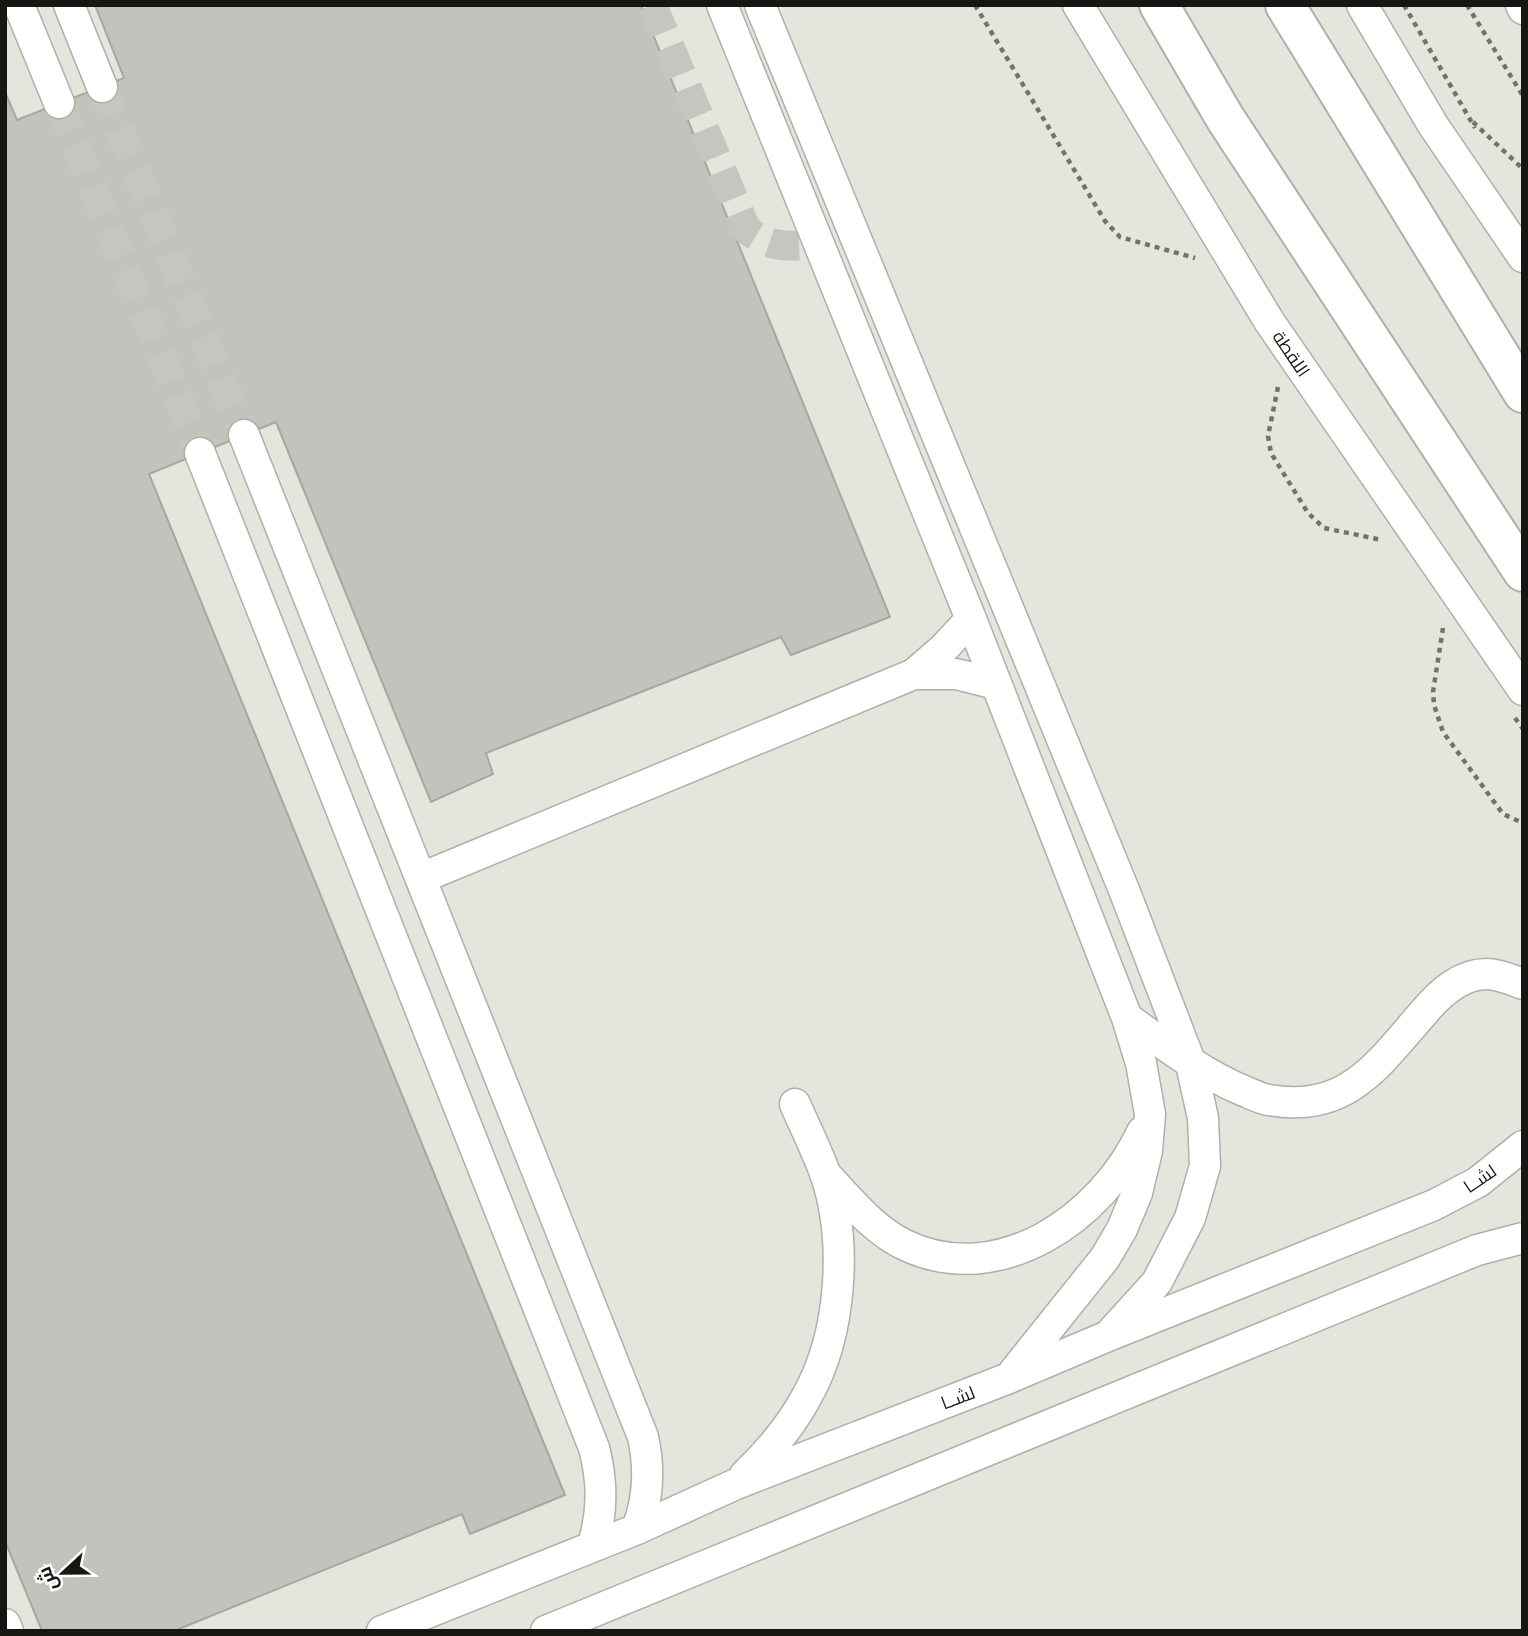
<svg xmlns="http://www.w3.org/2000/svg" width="1528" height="1636" viewBox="0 0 1528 1636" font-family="Figtree,Cairo,sans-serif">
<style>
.building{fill:#c4c2bc;stroke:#a7a6a0;stroke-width:2}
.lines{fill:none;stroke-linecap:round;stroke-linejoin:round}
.minor-tunnel{stroke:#c6c5bf;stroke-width:30;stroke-dasharray:30 15;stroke-linecap:butt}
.minor-casing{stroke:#b0afa8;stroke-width:33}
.major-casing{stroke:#b0afa8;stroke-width:42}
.path{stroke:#73736e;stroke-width:4.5;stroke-dasharray:5 5;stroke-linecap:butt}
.minor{stroke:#fff;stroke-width:30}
.major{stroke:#fff;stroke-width:38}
.labels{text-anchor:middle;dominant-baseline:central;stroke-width:7;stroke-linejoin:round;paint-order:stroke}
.street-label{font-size:18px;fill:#161613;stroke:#fff}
</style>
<rect width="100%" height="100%" fill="#e5e4dd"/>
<path class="building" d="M95 5H641L890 617 791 655 781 637 486 753 493 774 431 802 276 422 149 474 565 1495 470 1534 462 1514 174 1631H42L5 1541V92L17 120 124 78Z"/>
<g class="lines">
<path class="minor-tunnel" d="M652 5 746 229C773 250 788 246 820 244
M102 87 244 435
M59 103 200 453"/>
<g class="minor-casing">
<path id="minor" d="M19 5 59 103
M69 5 102 87
M722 5 971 619 1127 1018 1141 1063 1150 1114 1147 1151 1137 1193 1122 1229 1105 1258 1009 1378
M760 5 1124 890 1191 1064 1203 1118 1205 1166 1190 1218 1157 1282 1108 1336
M1078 5 1269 321 1523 690
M1362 5 1433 125 1523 257
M1521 5 1523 9
M244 435 643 1437C650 1469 649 1498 637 1529
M200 453 594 1448C603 1482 603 1512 593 1545
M914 674H956L996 684
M421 878 914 674 944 648 971 619
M1127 1018C1165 1045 1201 1073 1244 1091 1252 1094 1261 1099 1269 1100 1348 1114 1379 1063 1425 1011 1441 992 1461 974 1487 974 1499 974 1512 980 1523 984
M825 1174C849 1199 873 1230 905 1245 999 1290 1102 1218 1142 1132
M745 1475C769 1452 791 1426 807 1396 842 1334 848 1240 825 1173 816 1149 805 1127 795 1104
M5 1624 8 1631
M382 1631 637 1529 736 1484 1009 1378 1108 1336 1434 1205 1478 1182 1523 1146
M546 1631 1477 1250 1523 1238"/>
</g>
<g class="major-casing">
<path id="major" d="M1159 5 1225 118 1523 572
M1285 5 1523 393"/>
</g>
<path class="path" d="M975 5 1105 221 1120 237 1195 258
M1404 5 1475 128
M1467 5 1523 96
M1473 122 1523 169
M1278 387 1268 436 1271 453 1308 513 1324 528 1382 540
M1443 628 1433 692 1434 705 1443 732 1503 814 1523 823
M1515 718 1523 729"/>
<use href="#minor" class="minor"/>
<use href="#major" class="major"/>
</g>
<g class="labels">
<g class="street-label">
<text transform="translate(1291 354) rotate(56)">اللقطة</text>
<text transform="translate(1480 1179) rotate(-34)">لشــا</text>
<text transform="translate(958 1398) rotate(-21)">لشــا</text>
</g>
</g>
<rect width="1528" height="1636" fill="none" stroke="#161613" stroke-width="14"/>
<g transform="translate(63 1573) rotate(248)" stroke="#ffffff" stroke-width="5" paint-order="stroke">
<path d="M0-5L12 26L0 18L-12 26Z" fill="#161613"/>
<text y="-10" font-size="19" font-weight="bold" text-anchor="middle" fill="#161613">ش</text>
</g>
</svg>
